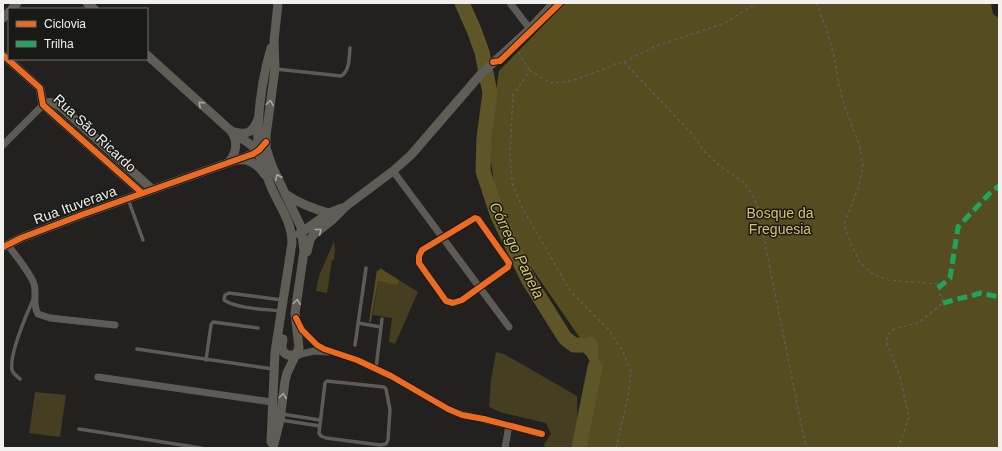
<svg xmlns="http://www.w3.org/2000/svg" width="1002" height="451" viewBox="0 0 1002 451" font-family="Helvetica,sans-serif">
<style>
.green{fill:#453e21}
.forest{fill:#554c20}
.water{fill:#5f5627}
.lines{fill:none;stroke-linecap:round;stroke-linejoin:round}
.river{stroke:#5f5627;stroke-width:15}
.path{stroke:#5e5d5a;stroke-width:1.5;stroke-dasharray:3 3;stroke-linecap:butt}
.lane{stroke:#5d5b55;stroke-width:3.5}
.street{stroke:#5d5b55;stroke-width:7}
.secondary{stroke:#5f5d56;stroke-width:9}
.quiet{stroke:#20a55d;stroke-width:5;stroke-dasharray:10 5;stroke-linecap:butt}
.cycleway-casing{stroke:#191915;stroke-width:8}
.cycleway{stroke:#ed6a23;stroke-width:6}
.oneway{stroke:#a8a6a2}
.labels{text-anchor:middle;dominant-baseline:central;stroke-width:3;stroke-linejoin:round;paint-order:stroke}
.street-label{font-size:14px;fill:#f1f0ee;stroke:#191915}
.park-label{font-size:14px;fill:#d3c374;stroke:#191915}
.water-label{font-size:15px;font-style:italic;fill:#d5c576;stroke:#191915}
</style>
<rect width="100%" height="100%" fill="#22211f"/>
<path class="green" d="M334 241 335 252 334 260H332L327 293 316 291 319 276Z
M399 280 418 292 395 344 389 342 392 318 373 315 378 281 398 284Z
M496 352 504 354 577 396 578 448H545L544 444 551 434 546 423 500 412 489 407 491 379Z
M35 392 66 395 60 437 29 433Z"/>
<path class="forest" d="M565 3H991L993 14 999 18V448H581L598 381V345L589 336 582 341 522 254 497 201 488 143 499 71Z
M380 268 399 280 398 285 378 281 371 322H369L377 270 379 271Z"/>
<path class="water" d="M589 336C595 337 597 339 598 345V381L592 385C592 375 593 361 584 353 576 346 570 349 565 338 577 344 578 344 589 336Z"/>
<g class="lines">
<path class="river" d="M462 3 474 30 482 52 490 93 484 138 483 171 497 214 528 279 565 338 574 345H582
M579 448 595 367"/>
<path class="path" d="M816 3 826 27 836 64 838 82 844 104 860 147 863 166 859 186 844 224 848 237 860 263 873 274 888 280 937 284 943 303 918 323 894 329 887 335V344L900 377 909 418 898 448
M518 52 530 71
M624 62 691 133 705 152 719 165 745 183 757 204 806 448
M616 448 628 396 631 371 623 352 609 330 571 292 523 209 512 183 510 153 513 95 530 71 551 83 571 81 607 68 615 64 624 62 656 46 725 23 757 3"/>
<path class="lane" d="M276 69 341 76C350 71 349 57 350 48
M128 199 143 240
M281 311C264 309 238 309 224 300L225 295 229 293 282 300
M358 323 381 327
M355 345 366 268
M137 349 273 369
M206 360 211 325 213 322 258 328
M376 368 382 319
M20 379C17 376 13 374 12 370 9 355 26 315 33 300
M327 381 384 387 386 389 390 410 388 440 386 444 380 445 326 438 321 436 319 433 325 383Z
M282 414 320 420
M281 420 320 426
M79 429 201 448"/>
<path class="street" d="M510 3 530 29
M3 145 43 105
M393 171 509 327
M475 218 478 219 509 263 508 267 462 300 453 303 446 301 419 263V256L422 250Z
M8 245C15 255 30 272 34 284 37 294 32 304 38 314L50 318 115 325
M297 321 306 335 317 345 324 349 357 360 391 376 454 412 542 434
M297 355 314 351 328 352
M98 377 272 402
M505 448 509 425"/>
<path class="secondary" d="M87 3 94 9
M12 9 17 3
M3 18 9 12
M3 55 40 88 43 105 142 193
M147 55 230 130 261 152
M43 105C50 100 55 103 62 108L152 189
M235 132C247 136 254 131 258 119
M238 160C250 158 259 166 265 175
M229 162C237 152 238 141 231 131
M287 195C300 204 314 209 329 213
M299 234 329 213 342 208
M3 247 21 238 84 214 253 154 262 147
M307 252 310 240 313 235 331 221 345 207 393 171 411 155 481 74 530 29 554 3
M283 339C282 346 280 352 288 355H297
M271 442 275 352 292 243C292 222 280 207 272 189 267 177 260 160 258 148 257 142 258 136 258 130 259 102 263 75 271 48
M273 448 280 420 285 381 287 373 299 348 295 313 304 251 301 227 272 166 266 148V136L275 69 274 41 278 3"/>
<path class="quiet" d="M938 288 950 278 958 227 990 193 999 186
M943 303 981 293 999 297"/>
<g class="cycleway-casing">
<path id="cycleway" d="M3 55 40 88 43 105 142 193
M493 62 500 61 560 3
M475 218 478 219 509 263 508 267 462 300 453 303 446 301 419 263V256L422 250Z
M3 247 21 238 84 214 253 154 259 150 266 142
M296 318 302 330 317 345 324 349 357 360 391 376 448 409 462 415 484 419 542 434"/>
</g>
<use href="#cycleway" class="cycleway"/>
</g>
<defs><path id="oneway-chevron" d="M-2-3.5L2.5 0L-2 3.5" fill="none" stroke-width="1.6" stroke-linecap="round" stroke-linejoin="round"/></defs>
<g class="oneway">
<use href="#oneway-chevron" transform="translate(270 103) rotate(-82)"/>
<use href="#oneway-chevron" transform="translate(201 104) rotate(-138)"/>
<use href="#oneway-chevron" transform="translate(278 177) rotate(-116)"/>
<use href="#oneway-chevron" transform="translate(319 231) rotate(-39)"/>
<use href="#oneway-chevron" transform="translate(297 302) rotate(-83)"/>
<use href="#oneway-chevron" transform="translate(283 396) rotate(-82)"/>
</g>
<g class="labels">
<g class="street-label">
<text transform="translate(95 133) rotate(43)">Rua São Ricardo</text>
<text transform="translate(75 205) rotate(-20)">Rua Ituverava</text>
</g>
<g class="park-label">
<text x="780" y="213">Bosque da<tspan x="780" dy="16">Freguesia</tspan></text>
</g>
<g class="water-label">
<text transform="translate(517 250) rotate(64)">Córrego Panela</text>
</g>
</g>
<rect width="1002" height="451" fill="none" stroke="#f1f0ee" stroke-width="8"/>
<rect x="8" y="8" width="140" height="52" fill="#191915" stroke="#6f6f6c"/>
<rect x="16" y="21" width="20" height="6" fill="#ed6a23" stroke="#6f6f6c"/>
<text x="44" y="28" font-size="12" fill="#f1f0ee">Ciclovia</text>
<rect x="16" y="41" width="20" height="6" fill="#20a55d" stroke="#6f6f6c"/>
<text x="44" y="48" font-size="12" fill="#f1f0ee">Trilha</text>
</svg>
